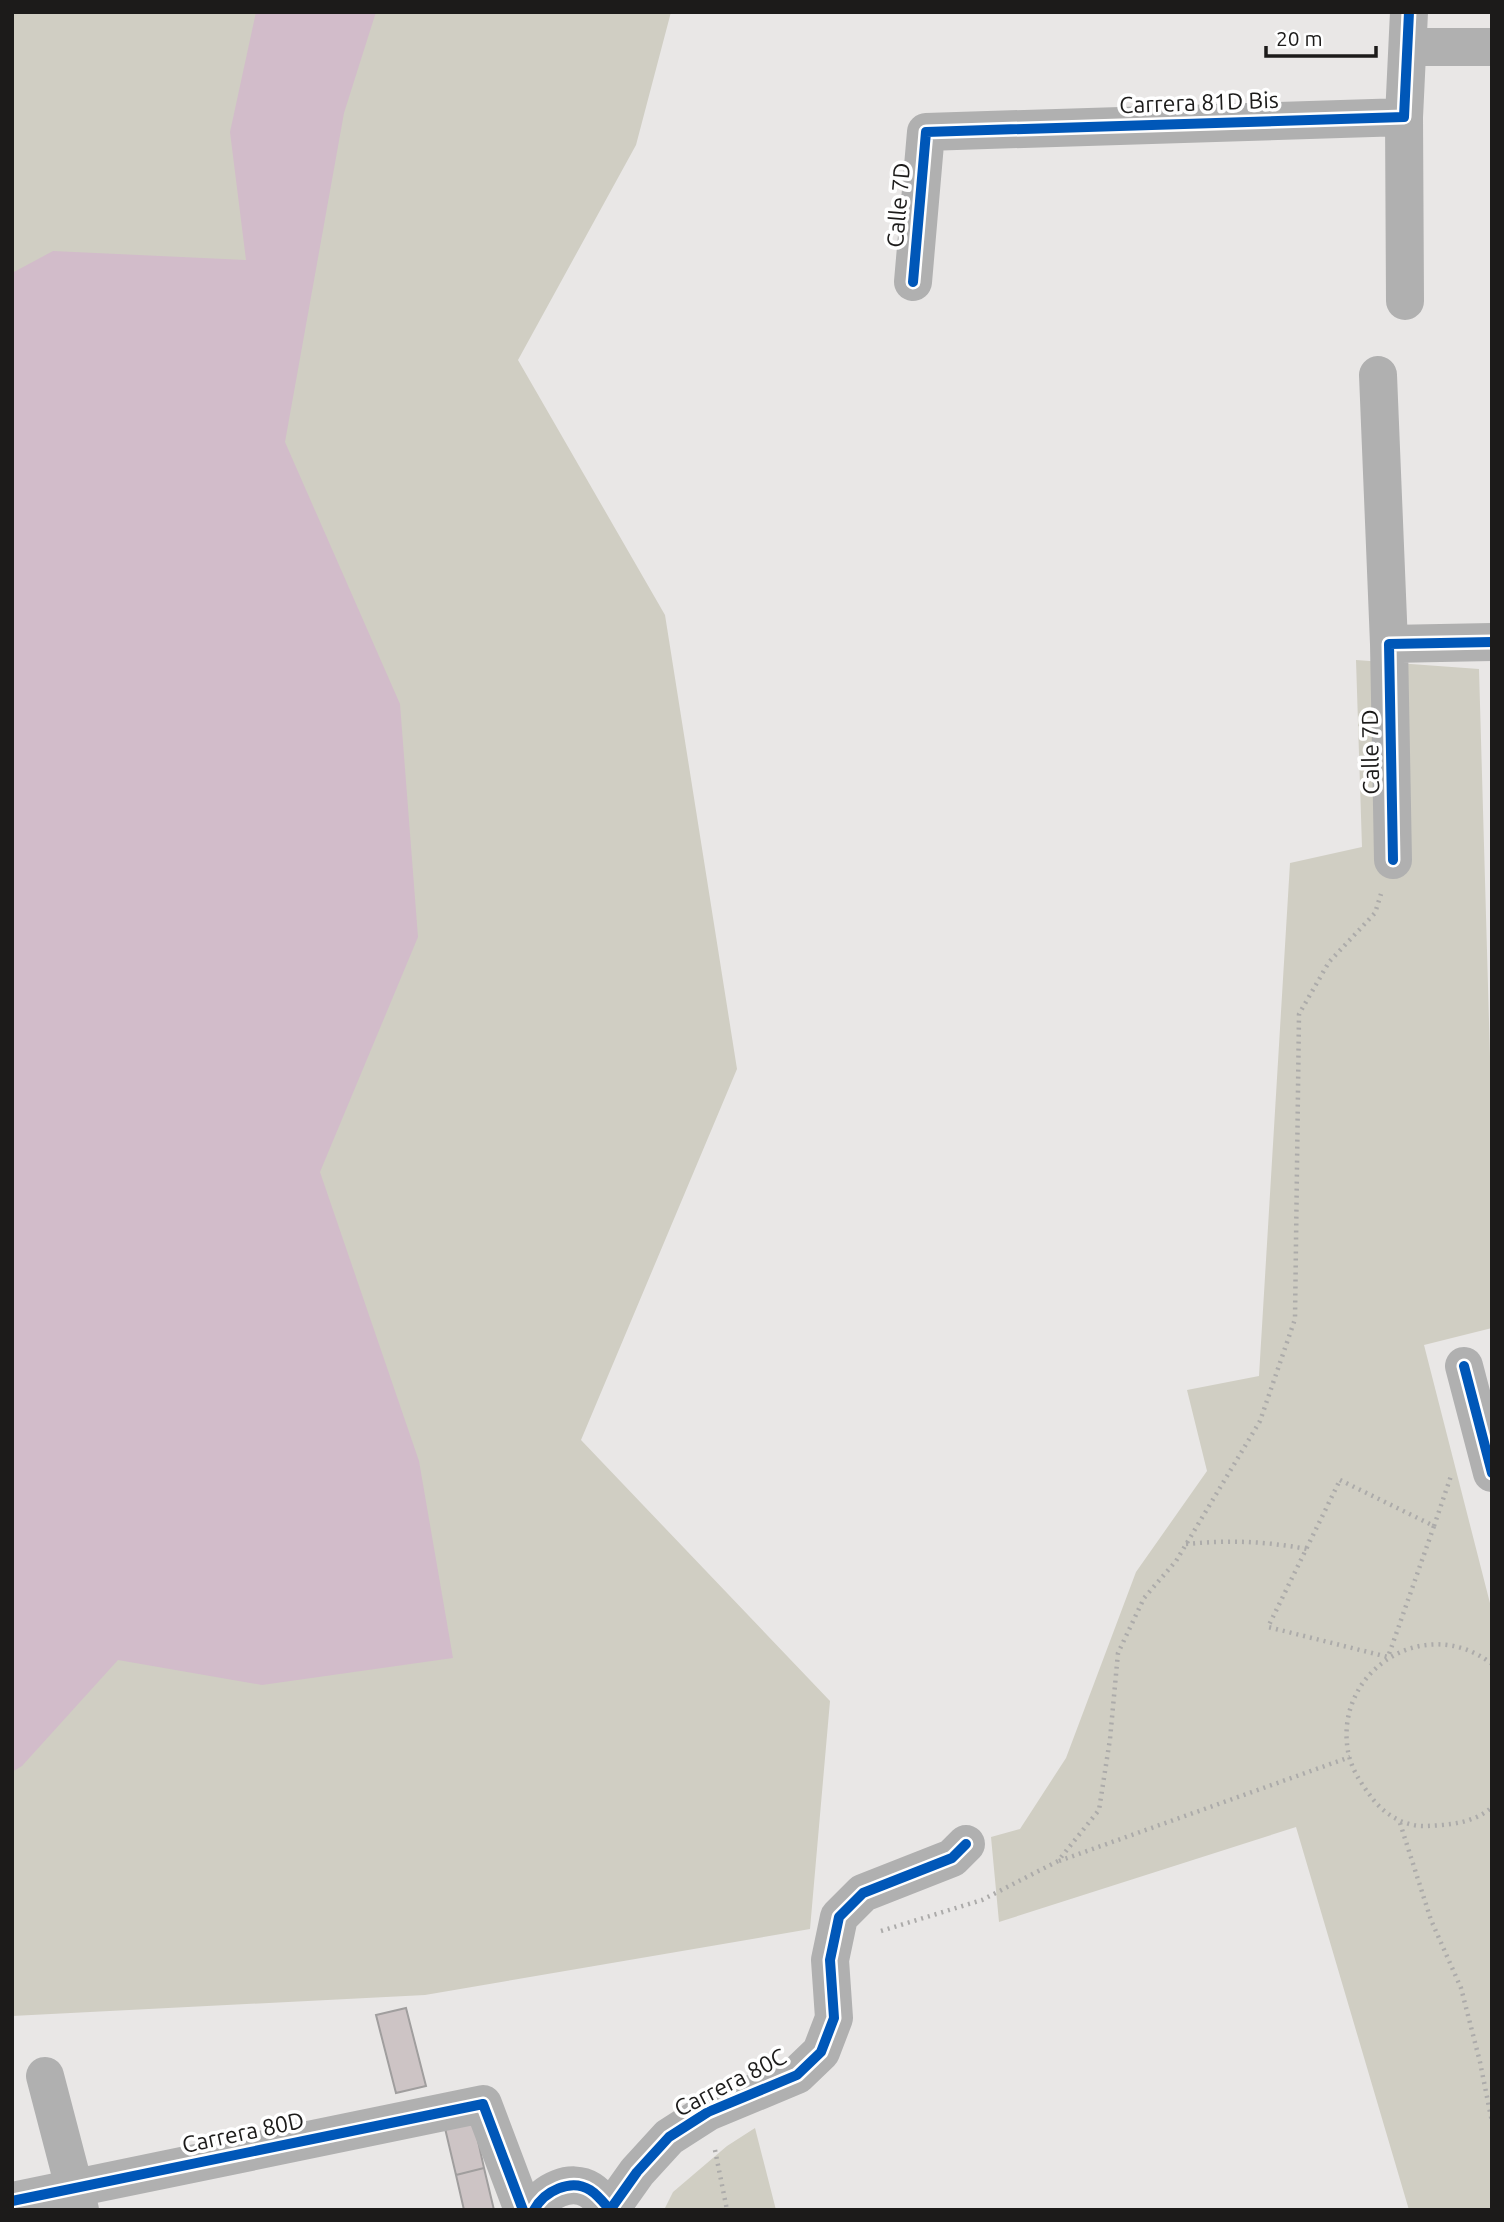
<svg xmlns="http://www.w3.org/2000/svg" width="1504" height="2222" viewBox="0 0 1504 2222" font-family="Ubuntu,sans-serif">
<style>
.green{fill:#d0cec3}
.water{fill:#d2bcca}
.building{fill:#cdc4c5;stroke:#a09e9e;stroke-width:2}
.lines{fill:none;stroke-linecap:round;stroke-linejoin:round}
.path{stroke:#acabaa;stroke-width:4.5;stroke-dasharray:2 5;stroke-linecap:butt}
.minor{stroke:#b0b0b0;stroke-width:38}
.cycleway-casing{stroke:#fff;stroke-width:15}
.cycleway{stroke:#0057b8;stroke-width:10}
.labels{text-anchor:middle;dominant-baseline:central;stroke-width:7;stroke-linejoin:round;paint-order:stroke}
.street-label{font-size:23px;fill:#1c1b1a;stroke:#fff}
</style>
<rect width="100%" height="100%" fill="#e9e7e6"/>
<path class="green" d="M12 12H671L636 145 518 360 665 615 737 1069 581 1440 830 1701 810 1929 425 1995 12 2016Z
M1356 660 1479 669 1492 1127V1328L1424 1345 1492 1611V2210H1409L1296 1827 999 1922 991 1837 1020 1829 1066 1758 1136 1572 1207 1471 1187 1390 1259 1376 1290 863 1362 847Z
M755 2128 776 2210H664L673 2192 727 2146Z"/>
<path class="water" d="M256 12H376L344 113 285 442 400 704 418 937 320 1172 419 1461 453 1658 262 1685 118 1660 22 1766 12 1772V273L53 251 246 260 230 132Z"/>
<path class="building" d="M406 2008 426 2086 396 2093 376 2015Z
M473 2118 484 2168 456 2175 444 2124Z
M484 2168 494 2210H464L456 2175Z"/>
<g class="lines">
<path class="path" d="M1340 1480 1434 1526 1388 1657 1268 1627Z
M1434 1526 1452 1473
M1186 1544C1230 1540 1263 1541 1307 1549
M1492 1664C1424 1611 1330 1673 1349 1756 1353 1772 1363 1786 1372 1798 1385 1815 1405 1827 1427 1826 1449 1825 1475 1823 1492 1807
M1400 1823 1431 1920 1461 1988 1480 2062 1492 2122
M1059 1861 1350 1757
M881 1931 982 1900 1058 1861 1099 1810 1110 1739 1118 1653 1144 1598 1176 1561 1260 1421 1295 1319 1299 1014 1329 962 1375 913 1381 894
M715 2150 727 2210"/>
<path class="minor" d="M1409 47H1492
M913 282 926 132 1404 117
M1405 301 1404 117 1409 12
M1378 375 1389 644 1393 860
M1389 644 1492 642
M1464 1366 1492 1473
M45 2076 80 2210
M12 2201 483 2104 523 2210
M534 2210C544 2191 571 2178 590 2190 598 2195 604 2203 610 2210L637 2172 669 2137 708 2112 797 2075 821 2052 834 2018 830 1960 839 1917 863 1893 952 1858 966 1844"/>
<g class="cycleway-casing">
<path id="cycleway" d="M913 282 926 132 1404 117 1409 12
M1393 860 1389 644 1492 642
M1464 1366 1492 1473
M12 2201 483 2104 523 2210
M534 2210C544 2191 571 2178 590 2190 598 2195 604 2203 610 2210L637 2172 669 2137 708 2112 797 2075 821 2052 834 2018 830 1960 839 1917 863 1893 952 1858 966 1844"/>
</g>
<use href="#cycleway" class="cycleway"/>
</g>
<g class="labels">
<g class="street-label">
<text transform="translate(1199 102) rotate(-2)">Carrera 81D Bis</text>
<text transform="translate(898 205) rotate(-85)">Calle 7D</text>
<text transform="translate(1370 752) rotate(-91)">Calle 7D</text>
<text transform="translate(730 2082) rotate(-27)">Carrera 80C</text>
<text transform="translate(243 2132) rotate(-12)">Carrera 80D</text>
</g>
</g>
<rect width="1504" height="2222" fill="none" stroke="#1c1b1a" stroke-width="28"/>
<path d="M1266 46v10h110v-10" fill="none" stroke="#1c1b1a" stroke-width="3.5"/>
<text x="1276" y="46" font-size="21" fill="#1c1b1a" stroke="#ffffff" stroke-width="5" paint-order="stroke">20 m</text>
</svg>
